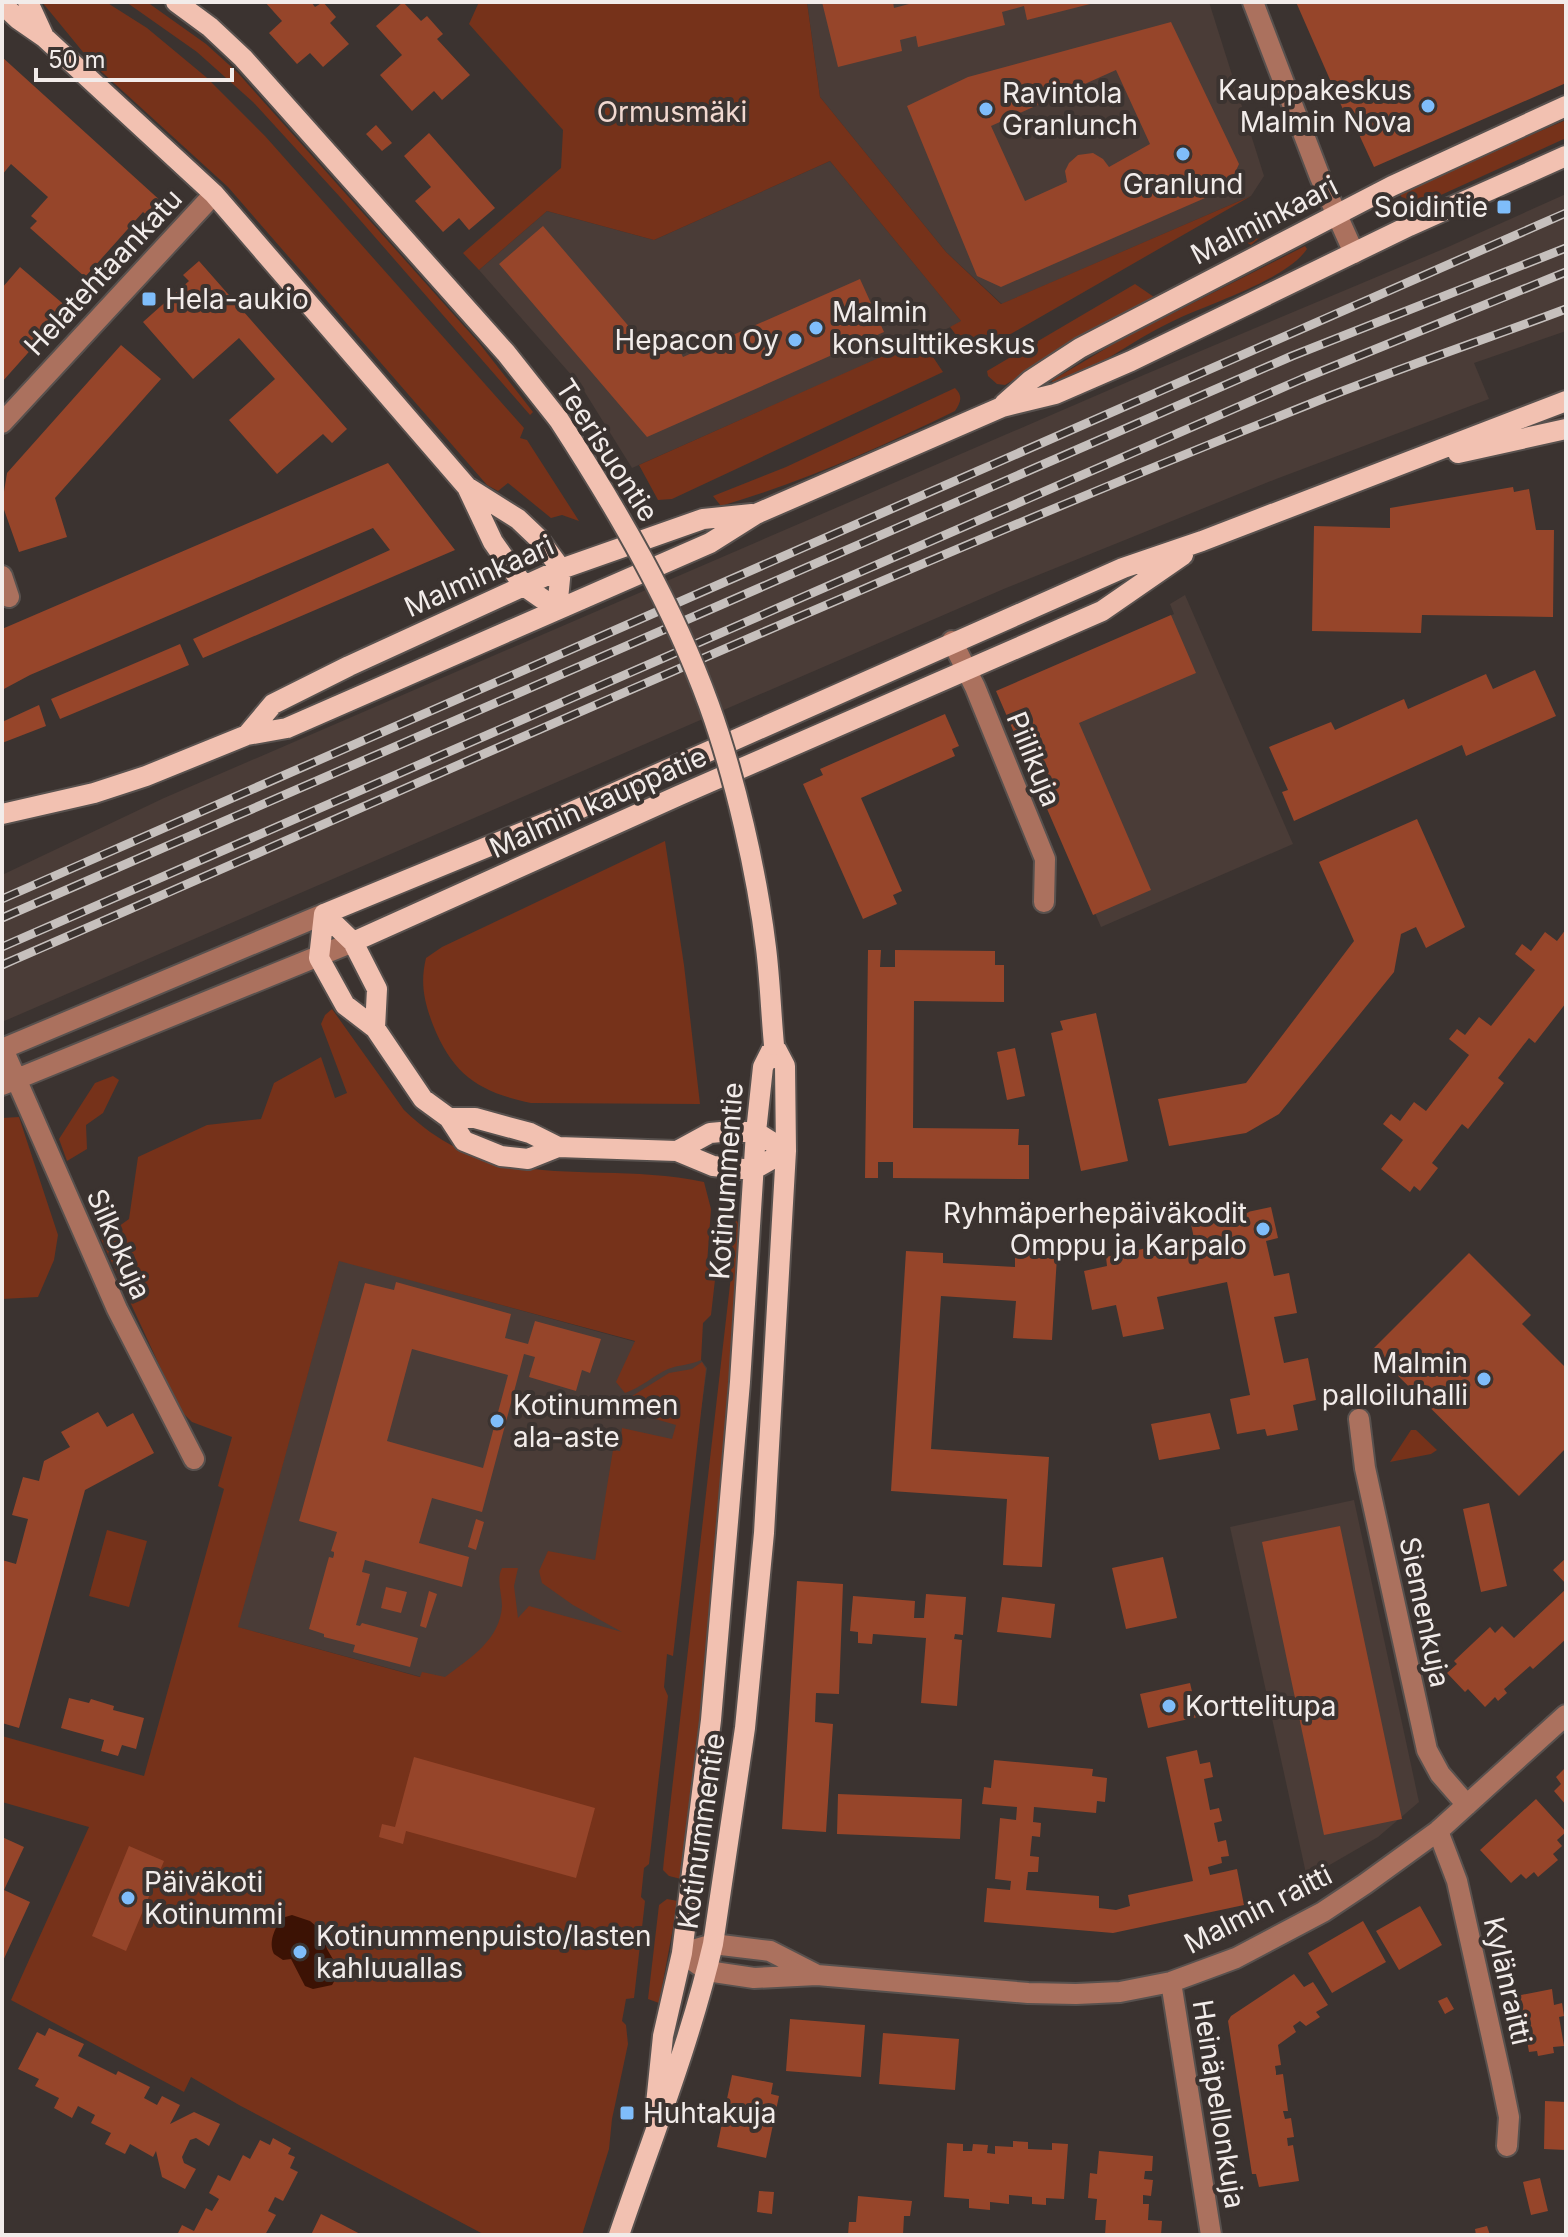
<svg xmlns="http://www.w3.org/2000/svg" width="1568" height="2237" viewBox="0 0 1568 2237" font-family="Inter,sans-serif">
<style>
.built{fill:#4a3c37}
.green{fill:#76321a}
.water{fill:#3c1204}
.building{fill:#96452a;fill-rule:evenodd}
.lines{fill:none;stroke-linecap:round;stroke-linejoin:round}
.minor-casing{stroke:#58514e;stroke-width:24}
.major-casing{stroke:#58514e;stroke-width:24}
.minor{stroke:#ab715e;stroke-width:20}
.major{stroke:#f2c1b1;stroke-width:20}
.rail-casing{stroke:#c6c0bd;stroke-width:9}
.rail{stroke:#3b3330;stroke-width:6;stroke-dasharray:18;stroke-linecap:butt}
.major-bridge-casing{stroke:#58514e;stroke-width:24;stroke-linecap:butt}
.major-bridge{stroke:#f2c1b1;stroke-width:20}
.poi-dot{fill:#7fbdfa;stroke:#3b3330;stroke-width:3}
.labels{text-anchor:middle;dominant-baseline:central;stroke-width:8;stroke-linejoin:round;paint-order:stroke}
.poi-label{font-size:28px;fill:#f2ecea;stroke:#3b3330;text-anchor:start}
.park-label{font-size:28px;fill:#f1d8d0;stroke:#3b3330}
.street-label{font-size:28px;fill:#f2ecea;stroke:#3b3330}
</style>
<rect width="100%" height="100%" fill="#3b3330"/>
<path class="built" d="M807 2H1209L1264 176 1251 196 1002 304 946 252 820 97Z
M830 161 962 322 632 468 581 386 479 270 547 211 654 240Z
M1566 194V331L1474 363 1489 399 1276 479 1006 588 2 1022V875L164 798 1146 374 1448 247Z
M1185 595 1293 844 1101 927 999 691 1174 614 1170 604Z
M339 1260 701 1360 707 1368 668 1645 458 1687 237 1627Z
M1354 1500 1419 1802 1378 1837 1307 1878 1230 1527Z"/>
<path class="green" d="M42 2H106L147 28 206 77 265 136 524 428 520 438 527 440 579 521 562 515 551 518 508 483 498 491 487 485 228 187 92 63Z
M126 2H147L206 44 238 73 479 343 533 412 530 415 340 197 253 102 197 52Z
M479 2H807L820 97 946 252 1001 304 1251 196 981 351C965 353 959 338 950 327L961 321 830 161 654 240 547 211 479 270 463 253 561 168 563 130 469 24Z
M1566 120V138L1408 210 1399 192Z
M1283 205 1273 227 1251 245 1244 241 1251 223Z
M1305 246 1307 249C1285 281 1207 304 1171 322 1131 341 1098 369 1055 383L1051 381 1120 340Z
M1135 284 1154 297 1005 385 997 384 988 376 987 371Z
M921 339 943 372 672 499 658 500 639 465Z
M955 388C963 396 961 402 955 411 879 448 802 482 721 506L713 496 786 467Z
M665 841 684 965 700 1104 531 1103C479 1092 453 1075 433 1025 424 1001 420 983 426 958L442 947Z
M332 1009 404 1110C494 1198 594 1159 704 1182L711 1209 707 1264 717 1262 711 1315 703 1323 701 1360C690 1365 678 1365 668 1369 653 1376 642 1387 625 1393L616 1382 635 1341 339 1261 238 1627 420 1677 422 1672 445 1677C470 1658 500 1640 502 1606 502 1594 496 1579 502 1568H518L514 1586 518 1618 529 1606 622 1632 573 1605 542 1583 539 1571 548 1551 595 1560 613 1450 620 1451 622 1428 672 1439 676 1425 652 1418 656 1403 629 1398 669 1373 692 1369 702 1362 706 1369 673 1656 667 1654 664 1687 668 1696 649 1864 644 1868 641 1897 645 1901 634 1998 626 1999 622 2021 626 2025 628 2044 612 2119 609 2149 582 2235H485L239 2105 191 2077 184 2092 11 2000 89 1827 2 1802V1736L144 1776 224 1489 218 1486 232 1437 192 1422 180 1410 101 1239 129 1219 138 1157 207 1125 261 1119 274 1083 321 1057 335 1098 347 1093 321 1024 325 1015Z
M113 1076 119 1080 103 1113 86 1125 87 1149 67 1161 59 1139 95 1083Z
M19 1117 58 1235 54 1260 38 1297 2 1299V1118Z
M727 1197 733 1202 731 1205 739 1226V1251L707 1665 681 1879 669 1876 663 1870 664 1859 731 1276 732 1235Z
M1411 1430H1416L1437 1450 1431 1454 1390 1462Z
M107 1530 147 1541 129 1607 89 1596Z
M667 1899 678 1901 659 2003 648 1999 659 1905Z"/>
<path class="water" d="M292 1915 310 1921 322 1931 327 1949 338 1968V1975L332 1985 313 1989 305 1986 291 1959 283 1960 274 1954C268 1942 275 1928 282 1918Z"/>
<path class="building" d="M265 2H311L315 7 323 2 336 17 330 23 349 44 323 67 310 53 297 64 269 33 282 21Z
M403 2 421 21 427 16 443 34 437 39 470 75 442 100 434 91 412 111 380 75 402 55 376 26Z
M822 2H893L894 8 909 4V2L1094 3 1027 20 1024 6 1002 12 1005 25 918 47 916 36 900 40 902 51 838 67Z
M1296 2H1566V83L1374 167 1356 128 1352 130Z
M1171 22 1239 164 1228 188 1001 287 977 276 907 106 968 77ZM1116 70 1150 144 1109 167 1103 159 1093 153 1078 155 1069 163 1065 171 1067 182 1025 201 991 126Z
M2 57 163 203 150 218 143 212 85 277 30 228 37 221 31 216 48 197 11 164 2 175Z
M376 125 392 143 382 151 366 134Z
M429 133 495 208 469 230 459 218 443 232 415 201 431 187 404 156Z
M543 226 649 350 656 344 659 348 674 352 679 349 683 357 860 279 884 332 647 437 499 264Z
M199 261 347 429 332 443 323 434 277 474 229 420 275 379 239 338 193 379 143 322 189 281 183 275Z
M20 267 68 308 2 382V288Z
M121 345 161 379 55 498 67 537 19 552 2 504 7 473Z
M388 463 455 550 203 658 193 639 390 550 373 528 30 675 2 690V629Z
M1513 487 1514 492 1529 489 1536 530H1554L1553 617 1422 615 1421 633 1312 631 1314 526 1390 528V508Z
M1171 615 1196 673 1079 723 1151 890 1093 915 996 691Z
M180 644 189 665 60 719 51 699Z
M1535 670 1556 716 1466 756 1462 745 1294 821 1282 792 1288 790 1269 747 1331 722 1335 730 1404 699 1408 709 1486 674 1493 689Z
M39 705 46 726 2 743V722Z
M945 714 959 746 952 749 955 756 861 798 902 891 893 895 897 904 863 919 803 784 823 775 820 769Z
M1417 819 1465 927 1426 948 1416 927 1401 934 1394 972 1279 1114 1246 1133 1169 1146 1158 1099 1246 1083 1354 941 1319 862Z
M1566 929V1003L1535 1043 1529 1038 1498 1078 1504 1083 1468 1129 1462 1124 1432 1163 1438 1168 1420 1191 1414 1186 1410 1192 1381 1169 1403 1140 1383 1124 1391 1114 1400 1121 1414 1102 1426 1111 1469 1055 1449 1039 1457 1029 1465 1035 1479 1017 1491 1026 1535 970 1515 954 1522 944 1531 951 1545 932 1557 941Z
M868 950H881L880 967H895V950L995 951V965H1004V1002L914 1001 913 1128 1019 1129 1018 1145H1029V1179L893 1178V1162H878V1178H865Z
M1096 1013 1128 1161 1081 1171 1051 1033 1063 1030 1060 1021Z
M1015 1048 1025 1096 1007 1100 997 1052Z
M1271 1207 1278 1238 1266 1241 1274 1276 1289 1273 1297 1313 1274 1317 1284 1363 1308 1358 1316 1400 1293 1405 1298 1430 1267 1436 1265 1429 1237 1434 1230 1399 1250 1395 1227 1282 1157 1297 1164 1329 1123 1337 1116 1305 1092 1310 1084 1271 1107 1266 1106 1257 1147 1248 1149 1257 1196 1248 1191 1224Z
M906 1251 943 1253V1263L1015 1267V1254L1057 1256 1052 1340 1013 1338 1016 1301 941 1296 931 1449 1049 1457 1042 1567 1003 1565 1007 1499 891 1491Z
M1469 1253 1531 1315 1522 1324 1566 1368V1448L1519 1496 1372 1350Z
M396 1282 511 1314 505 1338 528 1344 535 1321 601 1339 590 1373 582 1370 576 1391 529 1377 535 1357 524 1354 482 1512 432 1498 419 1543 469 1557 462 1587 365 1560 362 1572 370 1574 356 1625 360 1626 362 1623 418 1638 410 1667 353 1652 355 1645 324 1637V1634L309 1629 329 1557 333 1558 334 1555V1552L331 1551 337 1532 299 1521 365 1283 394 1290ZM412 1349 508 1375 483 1468 387 1441Z
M98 1412 107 1427 133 1413 154 1453 85 1490 19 1728 2 1723V1560L16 1564 28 1519 12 1515 23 1477 39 1481 44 1461 70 1447 61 1432Z
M1210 1413 1220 1449 1159 1460 1151 1424Z
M1489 1503 1507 1586 1481 1592 1463 1509Z
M476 1519 484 1522 476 1550 468 1547Z
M1340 1526 1402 1819 1324 1835 1262 1542Z
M1163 1557 1177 1618 1126 1629 1112 1568Z
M1566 1558V1584L1553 1570Z
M797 1581 843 1584 839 1694 816 1693 815 1722 833 1724 826 1832 782 1829Z
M386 1587 407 1592 401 1613 381 1608Z
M1566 1589V1639L1533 1669 1530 1666 1504 1689 1507 1693 1498 1701 1495 1697 1485 1707 1468 1689 1465 1692 1447 1673 1457 1664 1454 1661 1490 1627 1495 1633 1502 1626 1514 1638Z
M429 1591 437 1594 426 1628 420 1626Z
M926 1594 966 1597 963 1635 955 1634 954 1639 962 1640 957 1706 921 1703 926 1638 873 1634 872 1644 858 1643V1632L850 1631 853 1596 915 1601 914 1618H924Z
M1002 1597 1055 1604 1051 1638 997 1632Z
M1190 1683 1198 1717 1148 1728 1140 1694Z
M69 1698 89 1703 91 1699 114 1706 113 1710 144 1718 136 1749 122 1745 118 1756 101 1751 104 1740 61 1728Z
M1197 1750 1200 1764 1210 1762 1213 1777 1204 1779 1210 1810 1219 1808 1222 1821 1214 1823 1218 1842 1226 1840 1229 1856 1221 1857 1222 1863 1208 1867 1210 1875 1237 1869 1244 1905 1113 1933 984 1922 987 1888 1010 1890 1011 1881 995 1879 1000 1818 1016 1820 1017 1807 982 1804 984 1787 991 1788 994 1760 1093 1769 1092 1776 1107 1778 1105 1802 1097 1801 1096 1813 1034 1807 1033 1822 1041 1823 1040 1837 1032 1836 1030 1856 1039 1857 1038 1872H1028L1026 1890 1099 1896V1908L1116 1910 1130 1906 1128 1895 1193 1881 1166 1757Z
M414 1757 595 1808 576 1878 406 1831 403 1844 379 1837 382 1824 395 1827Z
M1566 1767V1805L1554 1791 1561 1784 1556 1777Z
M838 1794 962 1799 960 1839 837 1834Z
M1536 1799 1566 1832 1557 1840 1562 1846 1553 1854 1558 1860 1538 1877 1534 1872 1526 1879 1521 1874 1511 1883 1480 1850Z
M2 1837 24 1847 4 1890 30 1902 2 1963Z
M129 1846 164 1861 126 1951 92 1936Z
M1420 1906 1442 1945 1399 1970 1376 1931Z
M1363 1921 1386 1962 1332 1993 1308 1953Z
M1294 1974 1304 1987 1313 1982 1328 2005 1316 2012 1320 2017 1306 2026 1300 2021 1293 2026 1296 2032 1278 2045 1281 2065 1275 2066 1276 2072V2075L1283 2074 1288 2111H1283L1285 2119 1291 2118 1294 2137 1287 2138 1288 2146 1293 2145 1299 2181 1259 2187 1256 2174H1252L1228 2021 1231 2016Z
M1552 1989 1554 2005 1562 2003 1564 2016 1559 2017 1564 2046 1553 2047 1554 2053 1538 2056 1537 2051 1529 2052 1526 2035 1517 2037 1514 2021 1521 2020 1516 1996Z
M1447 1997 1454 2009 1445 2014 1438 2001Z
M790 2019 865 2025 861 2077 786 2071Z
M49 2028 84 2044 78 2056 116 2075 118 2071 150 2087 144 2098 157 2105 162 2096 180 2105 170 2124 194 2112 220 2124 209 2146 196 2138 190 2140 182 2157 184 2163 196 2169 185 2189 162 2177 156 2151 153 2157 130 2144 125 2154 105 2144 111 2133 91 2123 95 2115 78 2106 72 2118 54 2108 59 2098 35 2086 39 2079 18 2069 37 2032 45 2036Z
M883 2033 959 2039 955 2090 879 2084Z
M732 2075 773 2083 771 2094 779 2096 766 2158 717 2147Z
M1545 2101 1566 2102V2150L1544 2149Z
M273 2138 291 2148 288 2154 295 2157 290 2168 298 2172 283 2201 275 2197 268 2211 276 2215 265 2235H177L182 2225 194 2231 206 2208 212 2211 219 2199 209 2193 218 2175 230 2181 243 2155 250 2159 260 2140 270 2145Z
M1013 2141 1028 2142V2149L1052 2150V2143L1068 2144 1064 2199 1046 2198V2205L1032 2204V2197L1009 2195V2204L990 2202V2210L969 2208V2199L944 2197 947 2143 963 2144V2151H972L973 2144 988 2145 987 2153 995 2154V2146L1013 2147Z
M1099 2151 1153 2156 1152 2171H1145L1144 2179 1153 2180 1151 2196 1143 2195V2204H1149L1148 2220 1162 2221 1161 2235H1105L1106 2220H1095L1097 2199 1088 2198 1090 2173 1097 2174Z
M1540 2178 1548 2211 1531 2215 1523 2182Z
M759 2191 774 2192 772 2214 757 2212Z
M858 2196 912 2201 910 2216H904L903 2235H848L849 2222H856Z
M321 2214 343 2225 362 2235H311Z
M1487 2226 1490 2235H1476L1475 2229Z"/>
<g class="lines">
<g class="minor-casing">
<path id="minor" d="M1253 2 1320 177 1354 253
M2 423 214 194
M2 576 9 597
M952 641 975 687 1045 859 1044 902
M2 1049 324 914
M3 1049 117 1309 194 1459
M2 1085 353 942
M1359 1419 1365 1468 1427 1750 1440 1774 1467 1805
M1438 1831 1457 1881 1501 2078 1509 2117 1507 2146
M682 1953 707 1971 754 1978 817 1975 1028 1993 1076 1994 1120 1992 1171 1982 1236 1958 1323 1912 1365 1884 1438 1831 1566 1715
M682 1953 713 1944 770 1951 815 1974
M1171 1982 1211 2235"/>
</g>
<g class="major-casing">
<path id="major" d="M28 2 44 37
M176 2 210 27 243 58 506 353 559 420
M2 4 18 19 44 37 214 194 467 487 493 542 524 586 557 609
M1004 404 1031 380 1080 348 1392 186 1566 106
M1458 453 1566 429
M467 487 518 519 538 538 561 569 557 609
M247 735 273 704 349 666 561 569 703 519 752 514
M2 814 94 793 146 776 247 735 287 728 710 543 756 514 1002 407 1055 394 1131 361 1409 226 1566 156
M324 914 565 815 1123 568 1202 541 1566 401
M324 914 319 958 345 1005 375 1028 423 1099 449 1118 464 1141 501 1156 528 1159 558 1147
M324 914 353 942 377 989 375 1028
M353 942 680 795 1102 611 1183 555
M449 1118H475L530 1133 558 1147 677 1151 713 1166 753 1170 786 1151
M677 1151 710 1133 721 1132H756L786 1151
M656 2104 663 2036 682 1953 711 1720 740 1382 756 1132 763 1067 774 1045
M619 2235C652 2138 690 2043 713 1944L745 1728 764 1533 786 1151 785 1066 774 1045"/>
</g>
<use href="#minor" class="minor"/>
<use href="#major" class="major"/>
<g class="rail-casing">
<path id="rail" d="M2 899 1566 213
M2 918 1292 356 1566 248
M2 947 1302 379 1566 272
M2 965C437 776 869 580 1310 404 1394 370 1481 341 1566 309"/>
</g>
<use href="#rail" class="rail"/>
<g class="major-bridge-casing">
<path id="major-bridge" d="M559 420C618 511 672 603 709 705 735 777 757 873 766 948 770 980 771 1013 774 1045"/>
</g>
<use href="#major-bridge" class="major-bridge"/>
</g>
<g class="poi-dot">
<circle cx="1428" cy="106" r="8"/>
<circle cx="986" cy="109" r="8"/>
<circle cx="1183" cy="154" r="8"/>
<rect x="1496" y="199" width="16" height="16" rx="4"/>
<rect x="141" y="291" width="16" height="16" rx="4"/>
<circle cx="816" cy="328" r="8"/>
<circle cx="795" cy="340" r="8"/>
<circle cx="1263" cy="1229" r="8"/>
<circle cx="1484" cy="1379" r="8"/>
<circle cx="497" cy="1421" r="8"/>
<circle cx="1169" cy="1706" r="8"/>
<circle cx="128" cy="1898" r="8"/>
<circle cx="300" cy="1952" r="8"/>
<rect x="619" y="2105" width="16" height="16" rx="4"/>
</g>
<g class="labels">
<g class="poi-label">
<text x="1412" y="90" text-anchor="end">Kauppakeskus<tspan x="1412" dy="32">Malmin Nova</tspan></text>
<text x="1002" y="93">Ravintola<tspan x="1002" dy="32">Granlunch</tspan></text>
<text x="1183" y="184" text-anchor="middle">Granlund</text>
<text x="1488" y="207" text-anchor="end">Soidintie</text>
<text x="165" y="299">Hela-aukio</text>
<text x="832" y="312">Malmin<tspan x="832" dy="32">konsulttikeskus</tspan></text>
<text x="779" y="340" text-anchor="end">Hepacon Oy</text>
<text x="1247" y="1213" text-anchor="end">Ryhmäperhepäiväkodit<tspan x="1247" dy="32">Omppu ja Karpalo</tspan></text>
<text x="1468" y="1363" text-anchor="end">Malmin<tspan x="1468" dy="32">palloiluhalli</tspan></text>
<text x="513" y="1405">Kotinummen<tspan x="513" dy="32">ala-aste</tspan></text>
<text x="1185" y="1706">Korttelitupa</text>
<text x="144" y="1882">Päiväkoti<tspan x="144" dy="32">Kotinummi</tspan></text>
<text x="316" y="1936">Kotinummenpuisto/lasten<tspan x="316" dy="32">kahluuallas</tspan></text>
<text x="643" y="2113">Huhtakuja</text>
</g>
<g class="park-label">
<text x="672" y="112">Ormusmäki</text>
</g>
<g class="street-label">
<text transform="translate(1264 220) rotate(-27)">Malminkaari</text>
<text transform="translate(103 272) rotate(-47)">Helatehtaankatu</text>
<text transform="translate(607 450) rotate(57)">Teerisuontie</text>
<text transform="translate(479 576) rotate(-24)">Malminkaari</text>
<text transform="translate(1034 759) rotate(68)">Piilikuja</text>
<text transform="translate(598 802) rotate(-24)">Malmin kauppatie</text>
<text transform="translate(726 1181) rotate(-86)">Kotinummentie</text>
<text transform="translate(119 1244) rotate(66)">Silkokuja</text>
<text transform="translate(1425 1612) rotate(78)">Siemenkuja</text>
<text transform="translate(701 1831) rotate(-82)">Kotinummentie</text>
<text transform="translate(1258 1909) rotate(-27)">Malmin raitti</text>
<text transform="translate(1508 1981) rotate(77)">Kylänraitti</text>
<text transform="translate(1219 2104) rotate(81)">Heinäpellonkuja</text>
</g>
</g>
<rect width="1568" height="2237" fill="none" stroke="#f2ecea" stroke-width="8"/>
<path d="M36 68v12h196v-12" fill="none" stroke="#f2ecea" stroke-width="4"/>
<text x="48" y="68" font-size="24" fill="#f2ecea" stroke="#3b3330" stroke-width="6" paint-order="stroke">50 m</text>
</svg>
